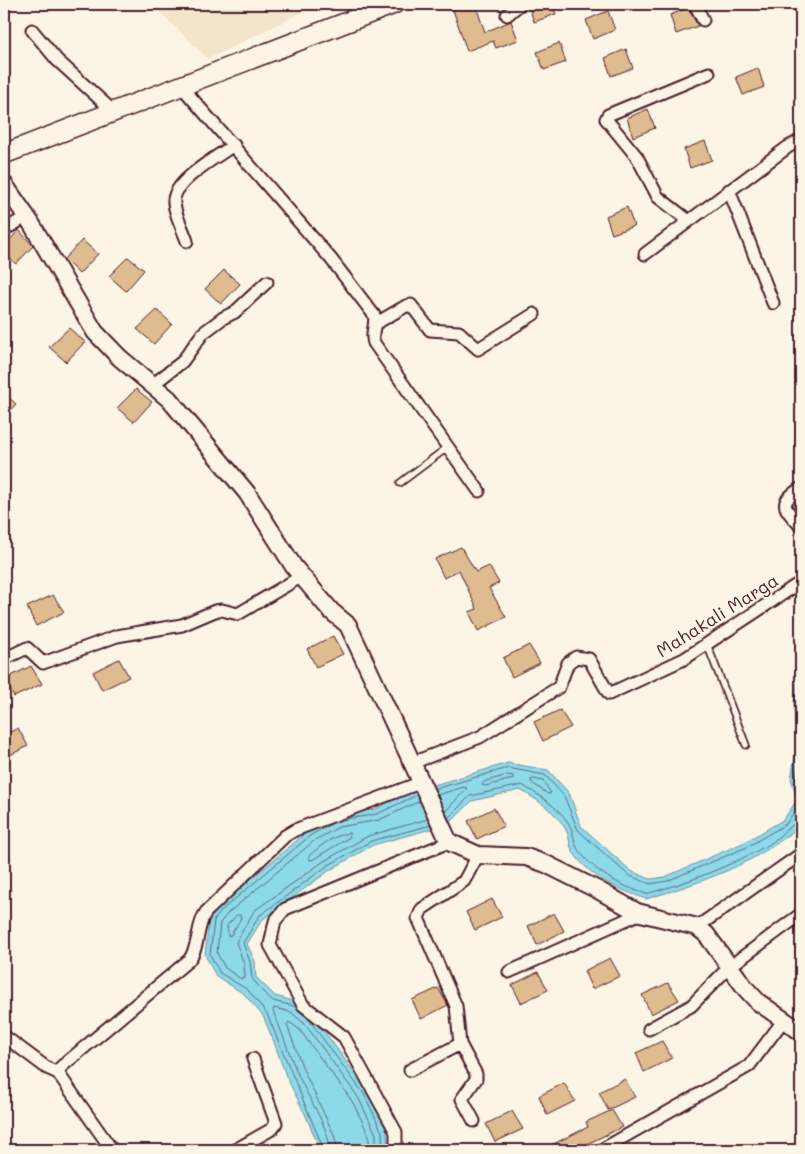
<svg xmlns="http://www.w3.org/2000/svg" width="805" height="1154" viewBox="0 0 805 1154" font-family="Mali,sans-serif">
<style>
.built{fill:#f3e4cc}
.water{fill:#8bd9e9;stroke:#718f9d}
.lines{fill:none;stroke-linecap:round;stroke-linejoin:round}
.shore{stroke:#646977;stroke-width:1}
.building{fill:#dfbb90;stroke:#4a1f2b}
.lane-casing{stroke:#4a1f2b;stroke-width:9}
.street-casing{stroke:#4a1f2b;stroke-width:15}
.secondary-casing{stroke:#4a1f2b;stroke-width:20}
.primary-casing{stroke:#4a1f2b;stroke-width:22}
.lane{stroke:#fcf5e5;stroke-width:5.5}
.street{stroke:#fcf5e5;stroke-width:11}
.secondary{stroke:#fcf5e5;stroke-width:16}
.primary{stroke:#fcf5e5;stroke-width:19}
.labels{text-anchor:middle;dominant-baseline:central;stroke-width:4;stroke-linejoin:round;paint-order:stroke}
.street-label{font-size:18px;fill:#4a1f2b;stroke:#fcf5e5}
</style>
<rect width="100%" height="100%" fill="#fcf5e5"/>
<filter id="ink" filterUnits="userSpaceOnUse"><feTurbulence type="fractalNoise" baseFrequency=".02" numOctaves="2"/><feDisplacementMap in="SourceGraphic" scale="10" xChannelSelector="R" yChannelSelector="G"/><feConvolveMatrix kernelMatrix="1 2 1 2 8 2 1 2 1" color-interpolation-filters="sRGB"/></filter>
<g filter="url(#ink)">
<path class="built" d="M152 4H304L309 9 208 59Z"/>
<path class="water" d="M801 681V825C756 864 703 882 646 899 618 889 590 878 573 852 569 846 570 836 566 830 557 812 536 799 520 790L472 801 449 824 373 845 330 870 262 920 247 944 255 961 256 977 275 996 297 1002 313 1016 368 1091 387 1131 388 1150H320L306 1116 286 1076 274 1042 263 1016 244 994 216 976 205 955 209 918 220 905 308 831 335 816 376 809 407 793 508 763 548 770 569 793 581 826 631 871 650 879 665 877 745 842 783 820 797 800 791 778 796 751 794 704 796 683Z"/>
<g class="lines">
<path class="shore" d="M801 687 799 704 801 751 796 777 801 797
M508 775 513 776V779L485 786 482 785 484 782Z
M534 779 543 781 551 793 548 794 532 783 531 780Z
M435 789 508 768 545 775 564 796 578 830 628 875 650 884 667 881 747 847 786 824 801 802
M437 795 464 787 467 788 445 812
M420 801 379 820 339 827 315 840 228 913 220 923 217 953 225 968 241 979 245 978 244 964 236 942 254 911 324 861 368 836 428 819
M448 818 470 796 522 785C539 795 563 810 571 828 574 835 574 844 579 851 597 874 619 885 646 894 690 882 730 866 770 844 779 838 790 823 801 822
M341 820 377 814 417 795
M349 833 350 837 312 860 309 859V856C320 846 334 835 349 833Z
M237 915H240L241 918 231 935 228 936 227 926Z
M298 1010 294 1006 273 1001 264 993 252 978 250 962 243 943 259 916 327 866 371 841 431 825
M300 1011 309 1020 364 1094 382 1132 383 1150
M324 1150 267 1014 248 990 220 973 210 955 214 920 224 908 311 835 333 823
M330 1150C329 1126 306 1095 297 1072 288 1052 282 1031 273 1011L274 1008 291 1012 305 1024 358 1097 376 1134V1150
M338 1150 334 1135 303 1069 287 1025 289 1022 299 1029 352 1101 369 1135V1150"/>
</g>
<path class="building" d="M468 4H475L485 32 511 21 518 40 496 48 493 41 467 51 453 10Z
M528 4H552L556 14 534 22Z
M688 8 698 26 676 34 670 15Z
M608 11 615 30 593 39 586 20Z
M559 43 566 62 544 70 537 52Z
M626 49 633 68 611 76 605 58Z
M758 68 764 87 743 95 736 77Z
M648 109 655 128 633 137 627 118Z
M705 141 712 160 690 168 684 149Z
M627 207 634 226 612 234 606 216Z
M19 230 33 246 16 264 4 253V246Z
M82 240 98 254 79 274 64 259Z
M128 257 144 270 126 291 109 276Z
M224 270 240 284 221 304 205 289Z
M157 310 172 324 154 344 137 329Z
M69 328 85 342 66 362 49 347Z
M136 389 152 402 134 422 117 408Z
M4 393 16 404 4 417Z
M461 547 476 572 489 566 499 583 489 588 506 617 478 631 469 612 477 609 459 570 444 578 435 559Z
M53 595 64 612 36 626 27 607Z
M333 636 343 654 316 667 307 649Z
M529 645 540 663 512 677 503 658Z
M119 659 129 677 102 690 93 672Z
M31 666 42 684 14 697 5 679Z
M560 710 571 727 543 741 534 722Z
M18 728 28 746 4 758V735Z
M494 808 504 826 477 839 468 821Z
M492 899 502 917 475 930 466 912Z
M554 913 564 931 537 945 528 926Z
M610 958 620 976 592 989 584 971Z
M538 972 548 990 521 1003 512 985Z
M668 983 679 1000 651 1014 642 995Z
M438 988 448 1005 421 1019 412 1000Z
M662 1041 672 1058 644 1072 636 1053Z
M625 1079 635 1097 608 1110 599 1092Z
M564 1083 575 1101 547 1115 539 1096Z
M612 1110 622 1127 585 1145 588 1150H541L588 1127 586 1122Z
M512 1111 523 1129 495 1142 486 1124Z"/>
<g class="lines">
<g class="lane-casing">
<path id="lane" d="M400 483 448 447
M707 644 746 745"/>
</g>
<g class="street-casing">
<path id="street" d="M354 4 363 15
M695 4 703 20
M507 15 520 4
M32 30 57 60 114 112
M182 87 331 259 374 315C377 325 370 333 374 343L479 491
M729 190 773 303
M689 221 658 197 637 157 606 119 608 115 709 73
M4 230 26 217
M187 241C183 229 175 215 174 203 171 182 218 156 234 145
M645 254 788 147 801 140
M375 324 406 306 411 305 430 330 459 332 478 349 534 314
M151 386 182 362 203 333 223 318 235 312 267 282
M801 488C776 505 785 507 801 527
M4 659 27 648 43 663 117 636 182 625 215 611 222 610 238 614 302 576
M412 763 480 737 559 687 568 663 576 657 589 659 609 694 684 659 801 582
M697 927 801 854
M509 972 641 913
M649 1029 691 1006 729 967 801 914
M4 1036 47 1068 58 1073 112 1150
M410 1070 460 1044
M58 1073 61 1067 189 960C200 946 196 926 206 912L285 836 295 830 422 782
M474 1121 462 1099 476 1079V1074L460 1044 456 1006 418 918 422 909 464 881 478 855
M235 1150 272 1129 276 1123 253 1059
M396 1150V1132L344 1037 303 1005 270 945 275 921 285 909 449 842
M601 1150 749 1066 783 1021"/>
</g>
<g class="secondary-casing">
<path id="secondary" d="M4 184 31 223 95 332 120 358 169 399 247 493 294 567 331 611 348 625 449 842 478 855 526 857 546 864 598 890 637 912 697 927 706 934 746 989 758 1002 801 1032"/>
</g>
<g class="primary-casing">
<path id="primary" d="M4 154 394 4"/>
</g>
<use href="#lane" class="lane"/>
<use href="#street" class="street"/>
<use href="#secondary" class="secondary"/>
<use href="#primary" class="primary"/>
</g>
</g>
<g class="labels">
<g class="street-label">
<text transform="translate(717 615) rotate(-32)">Mahakali Marga</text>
</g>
</g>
<rect width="805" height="1154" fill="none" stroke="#fcf5e5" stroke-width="20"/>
<rect x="10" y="10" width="785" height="1134" fill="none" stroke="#4a1f2b" stroke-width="2" filter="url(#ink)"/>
</svg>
